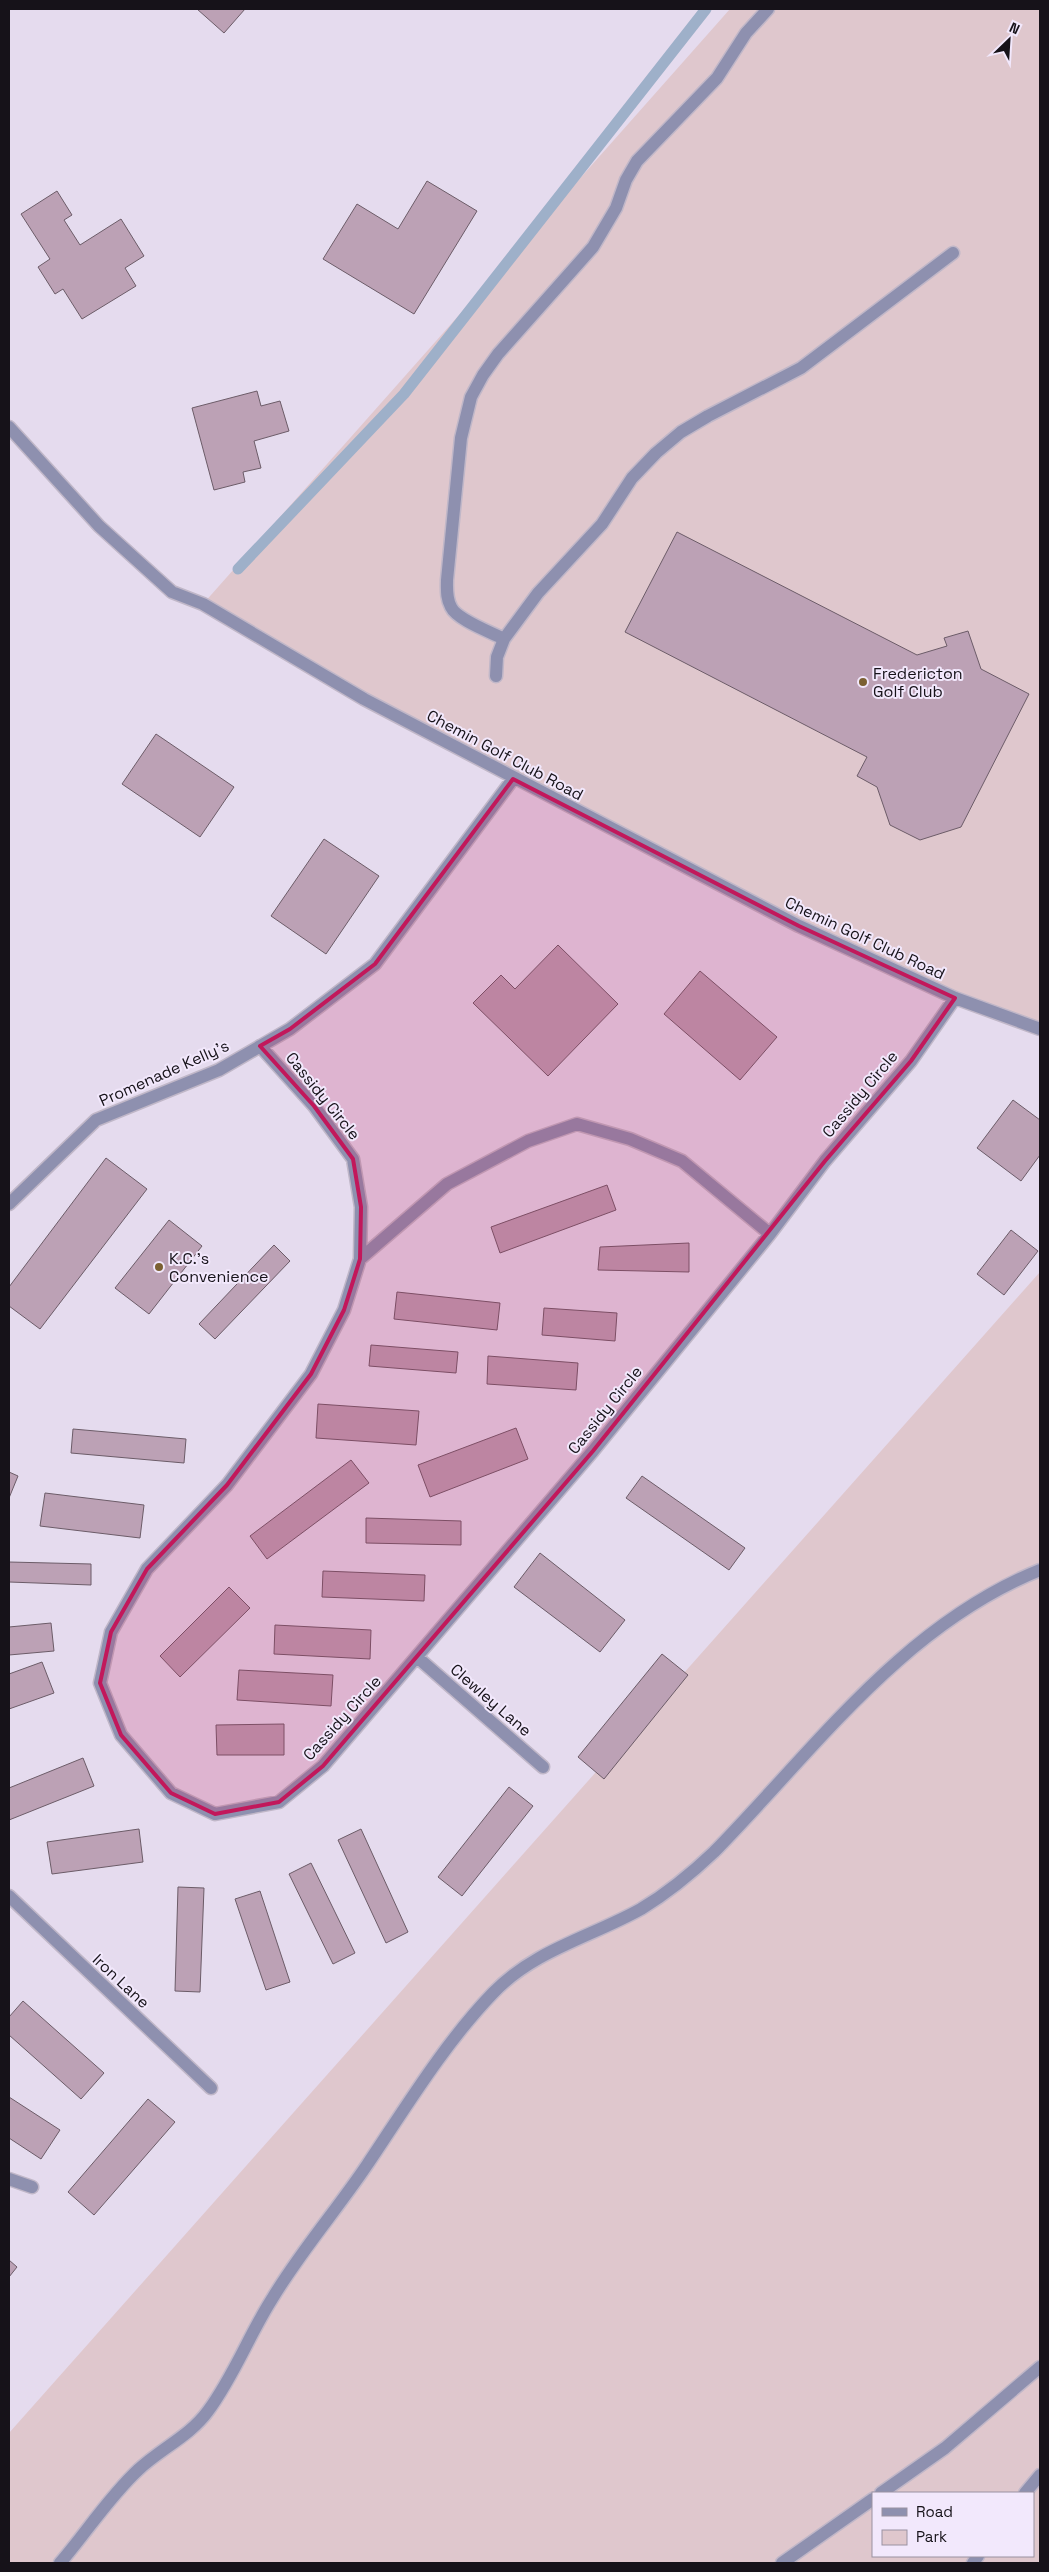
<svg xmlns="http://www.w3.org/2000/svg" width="1049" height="2572" viewBox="0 0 1049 2572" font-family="'Space Grotesk',sans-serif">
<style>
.green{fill:#dfc7cd;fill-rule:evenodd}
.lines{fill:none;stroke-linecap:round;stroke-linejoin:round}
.stream{stroke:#9eb0c9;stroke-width:11}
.building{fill:#bca1b5;stroke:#6c5c68}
.minor-casing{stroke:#c0b7c8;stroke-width:15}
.minor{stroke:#8e90af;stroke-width:12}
.marked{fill:#c2185b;fill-opacity:0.2;stroke:#c2185b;stroke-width:4;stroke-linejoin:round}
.poi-dot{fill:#7b6032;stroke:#f2e8fc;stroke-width:2}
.labels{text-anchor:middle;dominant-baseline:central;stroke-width:4;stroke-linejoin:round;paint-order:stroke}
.poi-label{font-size:16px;fill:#161219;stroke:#f2e8fc;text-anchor:start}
.street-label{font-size:16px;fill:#161219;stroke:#f2e8fc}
</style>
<rect width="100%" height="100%" fill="#e5dbee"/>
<path class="green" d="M730 9H1040V1029L955 998 513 779 203 604Z
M1040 1272V2563H9V2433ZM873 2493H1033V2556H873Z"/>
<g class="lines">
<path class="stream" d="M238 569 404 394 706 9"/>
</g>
<path class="building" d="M197 9H245L224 33Z
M427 181 477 211 414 314 323 259 357 204 398 229Z
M57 191 72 215 64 220 80 245 121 219 144 256 125 268 136 286 82 319 63 289 55 294 38 267 50 259 21 214Z
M257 391 261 406 280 401 289 431 254 441 261 468 243 472 245 482 214 490 192 408Z
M677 532 917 655 947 646 944 638 968 631 981 669 1029 694 961 827 920 840 890 825 877 787 857 776 867 757 625 632Z
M156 734 234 787 200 837 122 784Z
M324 839 379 876 326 954 271 916Z
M558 945 618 1004 548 1076 473 1003 501 975 515 989Z
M700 971 777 1037 740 1080 664 1014Z
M1013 1100 1040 1120V1155L1021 1181 977 1148Z
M106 1158 147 1189 40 1329 9 1306V1287Z
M607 1185 616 1210 500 1253 491 1227Z
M169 1220 202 1246 149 1314 115 1288Z
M1011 1230 1038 1251 1004 1295 977 1274Z
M689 1243V1272L598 1270 600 1247Z
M274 1245 290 1261 215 1339 199 1324Z
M397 1292 500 1303 497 1330 394 1319Z
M544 1308 617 1313 615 1341 542 1335Z
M371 1345 458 1352 456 1373 369 1366Z
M488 1356 578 1363 576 1390 487 1384Z
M318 1404 419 1411 416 1445 316 1438Z
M516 1428 528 1459 430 1497 418 1465Z
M73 1429 186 1439 184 1463 71 1453Z
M351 1460 369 1483 267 1559 250 1536Z
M9 1472 18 1476 9 1498Z
M642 1476 745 1548 729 1570 626 1498Z
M45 1493 144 1505 140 1538 40 1526Z
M366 1518 461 1521V1545L366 1543Z
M540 1553 625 1620 600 1652 514 1587Z
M9 1562 91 1564V1585L9 1582Z
M323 1571 425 1575 424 1601 322 1597Z
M229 1587 250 1608 180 1677 160 1656Z
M51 1623 54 1651 9 1655V1627Z
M275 1625 371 1630 370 1659 274 1654Z
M662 1654 688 1675 604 1779 578 1757Z
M42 1662 54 1693 9 1709V1674Z
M239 1670 333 1675 331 1706 237 1700Z
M284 1724V1755H217L216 1725Z
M83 1758 94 1786 9 1820V1788Z
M509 1787 533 1806 462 1896 438 1877Z
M139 1829 143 1862 52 1874 47 1842Z
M361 1829 408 1932 386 1943 338 1840Z
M311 1863 355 1953 333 1964 289 1874Z
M178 1887 204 1888 200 1992 175 1991Z
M260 1891 290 1982 266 1990 235 1899Z
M23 2001 104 2073 81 2099 9 2035V2017Z
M9 2097 60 2130 41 2159 9 2138Z
M148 2099 175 2122 94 2215 68 2192Z
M9 2260 17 2267 9 2277Z"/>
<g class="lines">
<g class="minor-casing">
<path id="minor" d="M9 427 99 526 172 592 203 604 364 699 799 926 955 998 1040 1029
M504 639C491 632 457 620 451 607 446 598 447 589 447 580L461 438 471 397 483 375 498 354 593 247 616 208 626 180 637 161 717 78 746 33 768 9
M496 676 497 657 504 639 538 593 602 524 632 478 656 453 681 432 708 416 801 368 953 253
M260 1046 314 1106 353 1159 361 1207 360 1259
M577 1124 630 1139 682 1161 770 1234 593 1451 323 1766 279 1802 215 1814 171 1793 121 1735 100 1683 111 1632 147 1569 227 1485 311 1374 344 1310 360 1259 447 1184 528 1141Z
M9 1204 96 1120 219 1070 290 1029 375 964 513 779
M770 1234 825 1161 911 1061 955 998
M417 1657 543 1767
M9 1896 211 2088
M9 2179 32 2187
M881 2493 945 2448 1040 2367
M1025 2493 1040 2475
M60 2563C86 2533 109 2497 138 2470 160 2449 190 2436 208 2411 234 2376 249 2335 272 2299 300 2252 336 2211 367 2165 406 2107 444 2044 493 1993 534 1950 591 1937 641 1909 666 1894 693 1872 714 1852 815 1749 902 1626 1040 1570
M782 2563 873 2499
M973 2563 978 2556"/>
</g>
<use href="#minor" class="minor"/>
</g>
<path class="marked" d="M513 779 799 926 955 998 911 1061 825 1161 593 1451 323 1766 279 1802 215 1814 171 1793 121 1735 100 1683 111 1632 147 1569 227 1485 311 1374 344 1310 360 1259 361 1207 353 1159 314 1106 260 1046 290 1029 375 964Z"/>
<g class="poi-dot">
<circle cx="863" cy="682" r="5"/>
<circle cx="159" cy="1267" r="5"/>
</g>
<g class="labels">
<g class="poi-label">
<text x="873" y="673">Fredericton<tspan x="873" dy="18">Golf Club</tspan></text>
<text x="169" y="1258">K.C.'s<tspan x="169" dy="18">Convenience</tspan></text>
</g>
<g class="street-label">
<text transform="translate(505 755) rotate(28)">Chemin Golf Club Road</text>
<text transform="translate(865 938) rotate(25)">Chemin Golf Club Road</text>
<text transform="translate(164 1073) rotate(-24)">Promenade Kelly's</text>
<text transform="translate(860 1094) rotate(-50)">Cassidy Circle</text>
<text transform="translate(323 1096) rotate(51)">Cassidy Circle</text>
<text transform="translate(605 1410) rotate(-51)">Cassidy Circle</text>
<text transform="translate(491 1700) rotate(41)">Clewley Lane</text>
<text transform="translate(342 1718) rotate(-48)">Cassidy Circle</text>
<text transform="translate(121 1981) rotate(43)">Iron Lane</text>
</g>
</g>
<rect width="1049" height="2572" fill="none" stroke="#161219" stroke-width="20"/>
<rect x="872" y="2492" width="162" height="65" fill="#f2e8fc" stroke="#9a92a1"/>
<rect x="882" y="2508" width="25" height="8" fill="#8e90af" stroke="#9a92a1"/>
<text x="916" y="2517" font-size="15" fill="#161219">Road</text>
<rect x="882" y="2530" width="25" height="15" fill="#dfc7cd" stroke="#9a92a1"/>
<text x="916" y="2542" font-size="15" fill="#161219">Park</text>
<g transform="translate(1009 40) rotate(25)" stroke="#f2e8fc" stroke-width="4" paint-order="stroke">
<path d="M0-4L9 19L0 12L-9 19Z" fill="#161219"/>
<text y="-8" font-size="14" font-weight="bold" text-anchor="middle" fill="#161219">N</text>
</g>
</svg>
